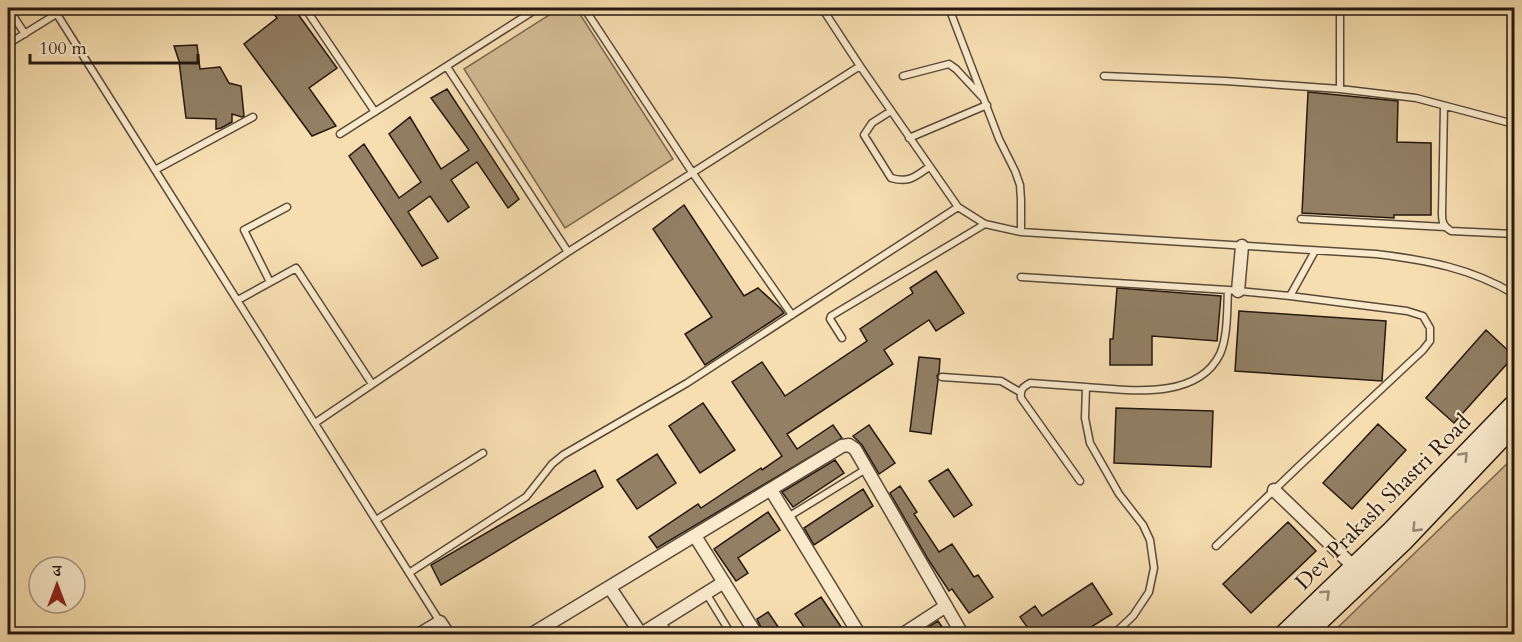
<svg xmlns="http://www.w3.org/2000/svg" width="1522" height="642" viewBox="0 0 1522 642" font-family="Cardo,'Noto Serif Devanagari',serif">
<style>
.green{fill:#d3bc95;stroke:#7c6a53;stroke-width:1.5}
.building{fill:#927f64;stroke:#261811;stroke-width:1.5}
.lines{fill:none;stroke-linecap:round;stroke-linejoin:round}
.lane-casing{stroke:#5a4a39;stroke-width:9}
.street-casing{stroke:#5a4a39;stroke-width:15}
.secondary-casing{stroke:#261811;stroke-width:21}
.lane{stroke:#f9eacc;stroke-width:6}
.street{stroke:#f9eacc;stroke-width:12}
.secondary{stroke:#f9eacc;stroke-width:18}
.oneway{stroke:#9a8c78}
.labels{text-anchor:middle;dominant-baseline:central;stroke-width:4.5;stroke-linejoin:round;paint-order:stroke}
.street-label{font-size:22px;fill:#261811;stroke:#f9eacc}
</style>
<rect width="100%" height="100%" fill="#f6deb0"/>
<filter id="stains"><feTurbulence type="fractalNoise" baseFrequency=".00333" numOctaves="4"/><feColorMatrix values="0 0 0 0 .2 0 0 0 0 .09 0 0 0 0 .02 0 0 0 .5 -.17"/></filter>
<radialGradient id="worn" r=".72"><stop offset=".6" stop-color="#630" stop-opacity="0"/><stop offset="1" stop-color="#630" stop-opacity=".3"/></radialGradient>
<path class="green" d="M560 8H576L673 159 565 228 464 69Z
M1514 457V634H1331Z"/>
<path class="building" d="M295 10 337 68 309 88 336 126 312 136 244 44 277 18 274 14Z
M197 45 200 69 220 67 229 83 241 86 244 116 242 117 232 114V122L221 128 216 129V119L186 118 179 61 174 46Z
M447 89 519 199 508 208 477 162 451 180 469 207 448 222 430 196 408 212 438 258 422 266 349 156 364 144 399 198 421 182 389 134 410 117 441 169 469 150 431 98Z
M1308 92 1398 101 1397 142 1431 143V215H1394V218L1302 213Z
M684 205 744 296 758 288 780 308 784 313 705 365 685 334 712 317 653 229Z
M936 271 964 313 936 331 929 320 884 350 893 364 787 434 797 449 833 425 842 438 657 548 649 537 698 504 701 508 761 468 762 470 782 456 732 382 762 362 785 396 867 341 860 329 913 293 910 288Z
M1117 288 1221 296 1217 341 1152 336V365H1110V339H1113Z
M1239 311 1386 321 1382 381 1235 371Z
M1486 330 1514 356 1454 423 1426 398Z
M919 357 940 359 939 373 937 376 938 380 931 434 910 431Z
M703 403 735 450 700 473 669 426Z
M1116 408 1213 411 1211 467 1114 463Z
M1378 424 1406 450 1352 509 1323 483Z
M869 425 895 463 879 474 862 445 853 436Z
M657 454 676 483 637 509 617 480Z
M835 460 844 473 793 507 782 492Z
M948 469 972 505 954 517 929 481Z
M595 470 603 487 441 585 431 565Z
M900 486 917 512 914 514 939 552 952 544 974 577 978 575 993 597 969 613 952 589 949 591 928 559 890 493Z
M863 489 873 506 814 545 804 528Z
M768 512 780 530 738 558 748 573 736 581 714 549Z
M1288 522 1316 551 1251 613 1223 584Z
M1092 583 1112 614 1080 634H1062L1059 630 1052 634H1032L1020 617 1035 606 1042 616Z
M821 597 833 615 846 634H809L795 614Z
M768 612 783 634H764L757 619Z
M938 621 947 634H917Z"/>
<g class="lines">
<g class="lane-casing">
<path id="lane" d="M8 8 25 34
M53 8 440 622
M305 8 375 112
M584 8 692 172 792 315
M822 8 860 66 958 207 985 224 1021 232 1376 254C1426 260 1471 268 1514 294
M949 8 999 139 1015 171 1020 185 1021 200V232
M1340 8V89L1416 98 1514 124
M8 44 66 8
M447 67 568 252
M903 76 949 64 956 69 983 98
M1104 76 1225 81 1340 89
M1444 106 1442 213C1442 222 1443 226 1451 231L1514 234
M891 111 872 123 864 135 891 178C909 183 915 177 929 167
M340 134 538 8
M909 138 987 105
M155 170 253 117
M1301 219 1445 227
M1021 277 1228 290 1290 296 1315 251
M270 282 244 230 287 207
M238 300 296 268 372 384
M842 338 830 319 831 316 985 224
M942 377 1001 381 1020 392
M315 423 568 252 860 66
M1080 481 1021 398C1020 389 1023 387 1030 383L1086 387
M788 517 866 469
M376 520 483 453
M1216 546 1297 468 1423 350 1430 341V328L1423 316 1407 311 1290 296
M409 573 526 497 552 464 563 455 687 383 958 207
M706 593 731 634
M1111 634 1116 632 1133 616 1149 592 1154 568 1150 540 1143 525 1119 494 1090 443 1085 418 1086 387C1128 390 1197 401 1220 354 1228 336 1227 309 1228 290"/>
</g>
<g class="street-casing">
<path id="street" d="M1238 291 1242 246
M771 490 859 634
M1274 490 1354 567
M695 536 756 634
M610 588 641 634
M659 623 666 634
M420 634 440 622 448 634
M532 634 842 446 849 445 855 449 962 634
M641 634 724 582
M903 634 946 606"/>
</g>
<g class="secondary-casing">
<path id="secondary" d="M1284 634 1392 530 1514 404
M1306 634 1403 542 1514 425"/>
</g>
<use href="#lane" class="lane"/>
<use href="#street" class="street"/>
<use href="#secondary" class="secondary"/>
</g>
<defs><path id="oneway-chevron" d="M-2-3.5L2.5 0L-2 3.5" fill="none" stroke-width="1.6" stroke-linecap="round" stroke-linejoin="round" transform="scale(1.5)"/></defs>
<g class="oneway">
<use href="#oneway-chevron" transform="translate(1464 456) rotate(-46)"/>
<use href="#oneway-chevron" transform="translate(1416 528) rotate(134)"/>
<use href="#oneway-chevron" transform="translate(1326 594) rotate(-44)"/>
</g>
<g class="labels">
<g class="street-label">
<text transform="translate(1383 502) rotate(-45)">Dev Prakash Shastri Road</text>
</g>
</g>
<rect width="1522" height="642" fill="none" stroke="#f6deb0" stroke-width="30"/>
<rect x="9" y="9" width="1504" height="624" fill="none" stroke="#261811" stroke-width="3"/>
<rect x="15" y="15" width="1492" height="612" fill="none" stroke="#261811" stroke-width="1.5"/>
<g transform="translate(57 585)"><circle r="28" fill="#f9eacc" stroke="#a59681" stroke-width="1.5"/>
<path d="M0-4.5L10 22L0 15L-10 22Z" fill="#8f2418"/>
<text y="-9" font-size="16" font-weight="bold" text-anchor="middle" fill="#261811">उ</text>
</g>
<path d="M30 54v9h168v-9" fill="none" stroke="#261811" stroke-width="3"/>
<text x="39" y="54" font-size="18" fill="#261811" stroke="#f9eacc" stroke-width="4.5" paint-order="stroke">100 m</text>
<rect width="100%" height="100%" filter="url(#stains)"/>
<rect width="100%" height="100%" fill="url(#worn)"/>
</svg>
